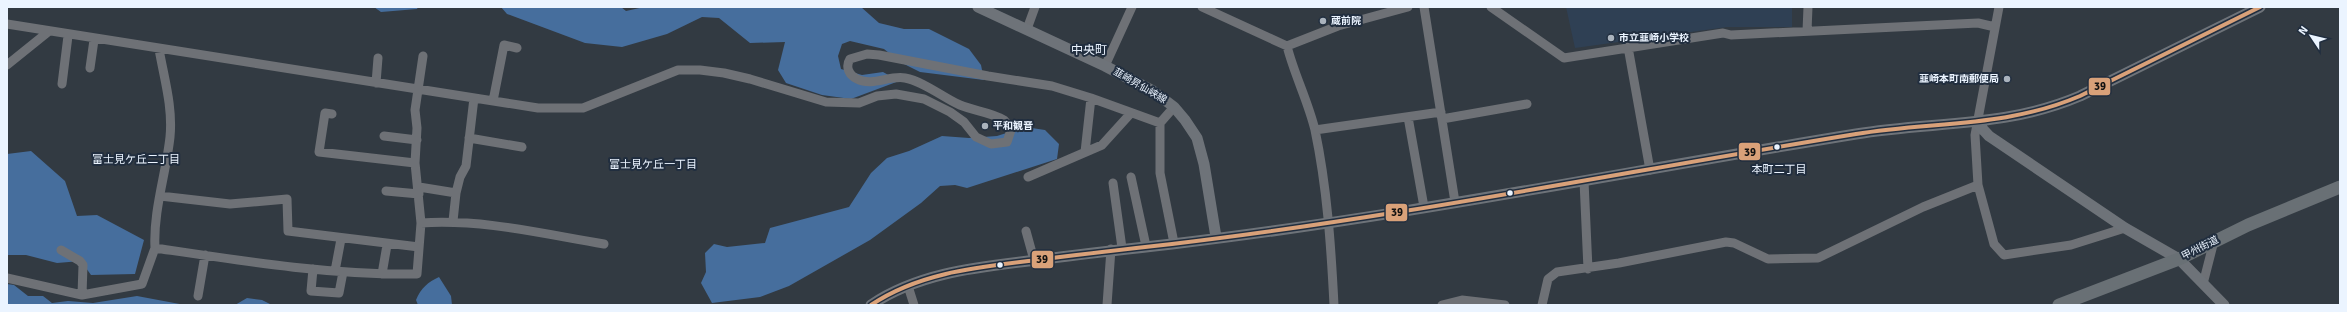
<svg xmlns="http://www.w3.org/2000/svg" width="2347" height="312" viewBox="0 0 2347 312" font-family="Signika,'Noto Sans JP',sans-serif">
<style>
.built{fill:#2f4054}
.forest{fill:#466e9d}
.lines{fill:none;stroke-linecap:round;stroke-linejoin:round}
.minor{stroke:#6e7176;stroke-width:9}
.major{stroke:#6e7379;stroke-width:11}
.highway{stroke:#697075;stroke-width:13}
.bus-1-casing{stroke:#212e3f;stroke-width:7}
.bus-1{stroke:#d9a179;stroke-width:4}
.poi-dot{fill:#aab3bd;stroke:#212e3f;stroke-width:1.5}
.bus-dot{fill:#ebf4ff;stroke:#212e3f;stroke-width:1.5}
.labels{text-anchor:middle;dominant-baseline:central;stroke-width:4;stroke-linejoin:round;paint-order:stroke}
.poi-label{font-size:10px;font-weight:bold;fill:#ebf4ff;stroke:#212e3f;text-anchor:start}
.street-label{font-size:10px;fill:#ebf4ff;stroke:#212e3f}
.neighbourhood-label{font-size:11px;fill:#ebf4ff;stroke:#212e3f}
.quarter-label{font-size:12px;fill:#ebf4ff;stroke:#212e3f}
.line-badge{stroke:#212e3f;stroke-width:1.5}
.pale-badge-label{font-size:11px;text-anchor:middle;font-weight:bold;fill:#111}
</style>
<rect width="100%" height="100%" fill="#323a42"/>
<path class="built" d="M1566 7H1792V27H1727L1575 48Z"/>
<path class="forest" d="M374 7H418L417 9 381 12Z
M501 7H621L626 11 644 7H861L879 23 904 29H929L969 49 981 65 984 80 920 72 900 62 884 49 850 41 842 44 838 56 841 69 862 75 883 72 899 81 851 99 822 95 786 83 778 70 785 42 750 43 719 18 702 17 667 34 622 47 585 43 507 14Z
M1025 127 1045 130 1059 144 1057 159 967 188 955 185 940 186 921 203 870 240 789 286 760 297 712 303 701 283 706 272 705 253 714 244 727 247 765 243 770 228 849 207 871 173 887 158 909 151 942 136 969 138 997 136Z
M31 151 65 181 77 216 97 215 144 240 135 274 91 275 81 261 57 263 26 255H7V154Z
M439 277 451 296 452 305H418L416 300C421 288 428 282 439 277Z
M7 284 14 285 28 296H43L52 303 68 301 93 303 137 296 185 305H7Z
M247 298 262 300 272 305H235Z"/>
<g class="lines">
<path class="minor" d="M1202 7 1287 46 1338 26 1408 7
M1424 7 1455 202
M1491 7 1564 58 1723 33 1731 35 1978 23 1995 27
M1999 7 1975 135 1978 185 1994 244 2004 255 2071 245 2125 228
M7 24 538 108H583L678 70H700L724 73 750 79 826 102 859 103 877 96 896 94 924 99 950 112 964 122 976 137 991 144 1007 142 1011 130C1009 126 1007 123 1004 120 991 112 974 111 960 105 942 97 925 82 905 78 889 75 873 87 857 79 849 75 845 67 850 59L867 54 879 55 988 76 1052 86 1091 98 1160 123 1174 107
M1027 29 1035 7
M1807 31 1808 7
M1287 46C1294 74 1308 101 1315 130 1327 187 1331 246 1334 305
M1628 47 1650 170
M159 49C164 78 173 107 170 137 166 174 153 211 155 248 242 261 329 275 417 274L421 223 415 163 417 128 415 110 423 56
M7 65 48 32
M1105 66 1132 7
M90 68 94 40
M376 83 378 58
M62 84 68 36
M493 101 504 45 517 48
M332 114 325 113 319 152 415 163
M1408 117 1424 207
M1442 119 1527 104
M1160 123V173L1174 243
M1315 130 1441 112
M384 136 417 140
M469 138 522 147
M1085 152 1091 98
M1028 177 1102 145 1131 113
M1131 177 1146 246
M1584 181 1588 269
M1113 183 1122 248
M419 187 456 193
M386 191 419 194
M160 196 230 204 287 199 288 231 419 247
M453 221 456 193 460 177 466 166 474 98
M421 223C484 219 543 234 604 244
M1026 231 1034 260
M61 250 80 261 83 265 82 295
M313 269 311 291 339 293 343 272
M335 271 341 239
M382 274 387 245
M7 278 82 295 142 284 155 248
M2203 284 2214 241
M908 286 914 305
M198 296 205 255
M1107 305 1111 249
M1442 305 1462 300 1505 305
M1542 305 1548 279 1557 272 1619 263 1726 242 1734 243 1768 259 1818 258 1923 207 1978 185"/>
<path class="major" d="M978 7 1105 66 1153 91 1174 107 1185 120 1197 138 1204 164 1216 237
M1977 123 1989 136 2125 228 2179 259 2224 305
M871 305C920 272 980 267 1037 260 1082 254 1127 249 1172 244 1401 217 1628 171 1856 134 1934 121 2005 128 2080 96L2260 7"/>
<path class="highway" d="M2059 305 2179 259 2248 225 2340 187"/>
<g class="bus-1-casing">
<path id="bus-1" d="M871 305C920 272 980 267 1037 260 1082 254 1127 249 1172 244 1401 217 1628 171 1856 134 1934 121 2005 128 2080 96L2260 7"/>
</g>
<use href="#bus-1" class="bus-1"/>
</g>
<g class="poi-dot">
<circle cx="1323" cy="21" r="4"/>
<circle cx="1611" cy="38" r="4"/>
<circle cx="2007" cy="79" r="4"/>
<circle cx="985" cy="126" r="4"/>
</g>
<g class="bus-dot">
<circle cx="1777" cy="147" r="3.5"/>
<circle cx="1510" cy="193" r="3.5"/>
<circle cx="1000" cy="265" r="3.5"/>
</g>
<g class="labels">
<g class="poi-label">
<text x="1331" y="21">蔵前院</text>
<text x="1619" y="38">市立韮崎小学校</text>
<text x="1999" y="79" text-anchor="end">韮崎本町南郵便局</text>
<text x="993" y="126">平和観音</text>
</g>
<g class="street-label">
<text transform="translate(1140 86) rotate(30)">韮崎昇仙峡線</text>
<text transform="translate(2200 248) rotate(-27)">甲州街道</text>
</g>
<g class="neighbourhood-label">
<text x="136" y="159">富士見ケ丘二丁目</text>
<text x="653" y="164">富士見ケ丘一丁目</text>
<text x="1779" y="169">本町二丁目</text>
</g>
<g class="quarter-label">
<text x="1089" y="50">中央町</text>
</g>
</g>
<g class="line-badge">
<rect x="2088" y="77" width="23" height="19" rx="4" fill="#d9a179"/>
<rect x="1738" y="142" width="23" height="19" rx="4" fill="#d9a179"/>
<rect x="1385" y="203" width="23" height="19" rx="4" fill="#d9a179"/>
<rect x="1031" y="250" width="23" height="19" rx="4" fill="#d9a179"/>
</g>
<g class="pale-badge-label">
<text x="2100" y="90">39</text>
<text x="1750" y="156">39</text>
<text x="1397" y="216">39</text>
<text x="1042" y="263">39</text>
</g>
<rect width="2347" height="312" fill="none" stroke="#ebf4ff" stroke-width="16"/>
<g transform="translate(2311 36) rotate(305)" stroke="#212e3f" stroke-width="3" paint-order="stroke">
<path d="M0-3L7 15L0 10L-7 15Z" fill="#ebf4ff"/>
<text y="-6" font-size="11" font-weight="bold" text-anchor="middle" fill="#ebf4ff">N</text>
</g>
</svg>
